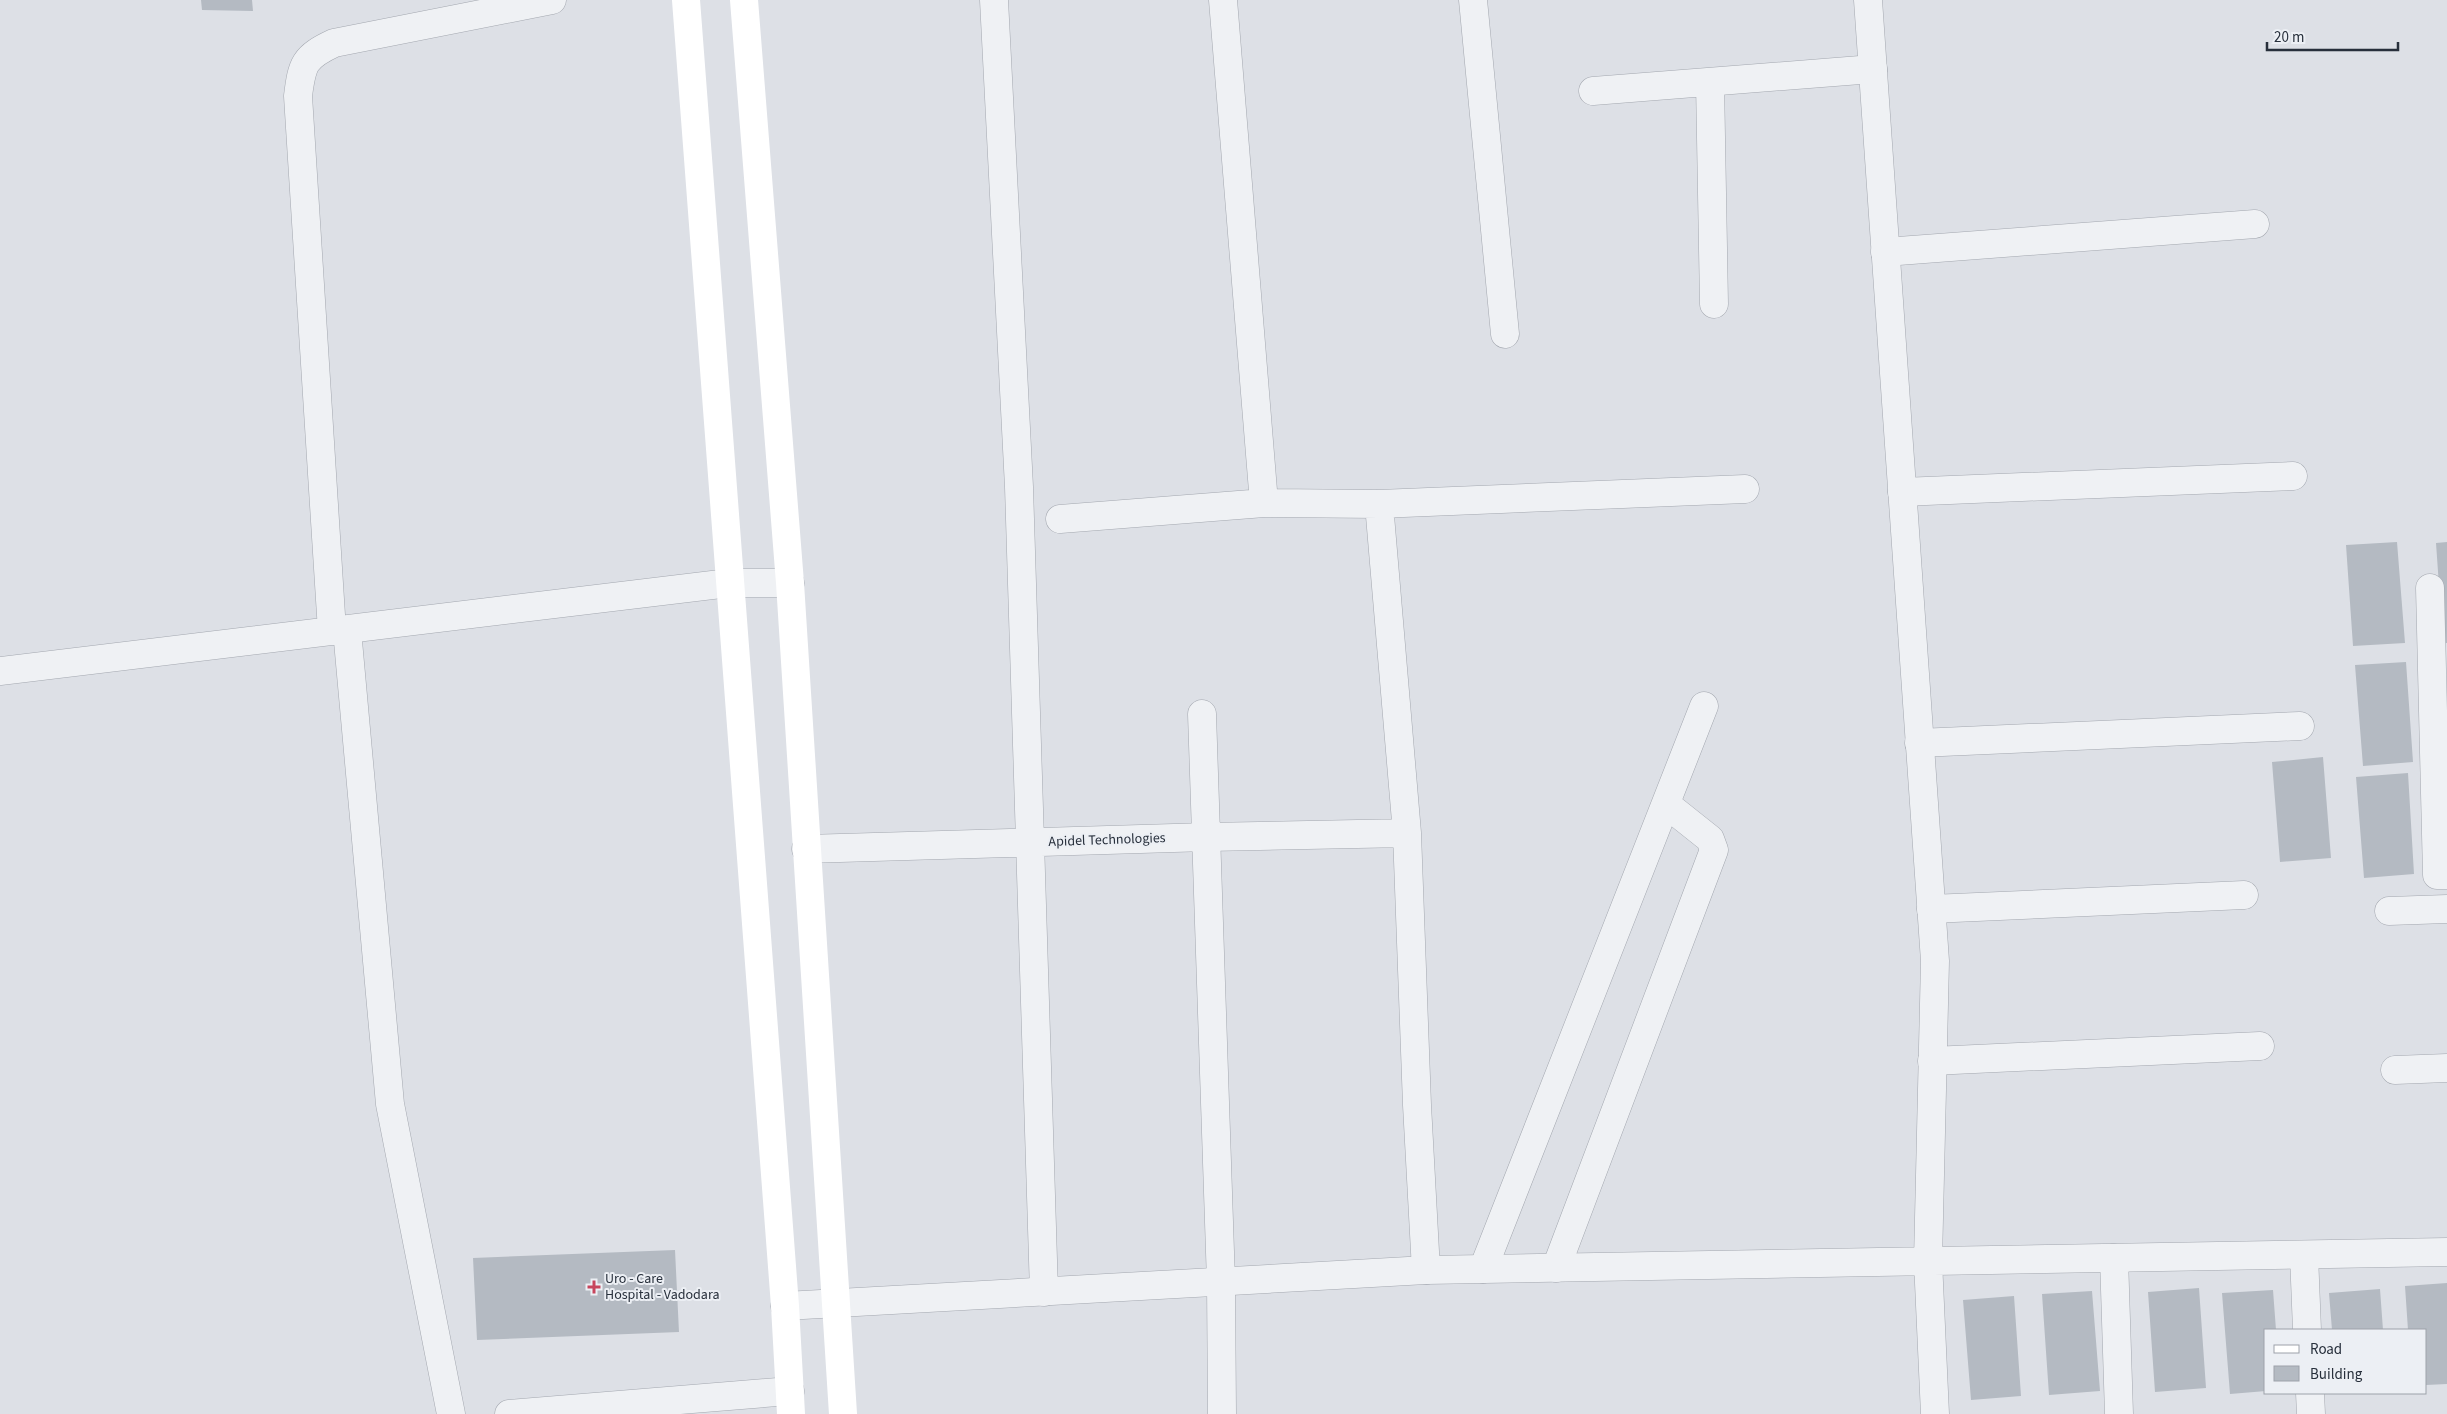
<svg xmlns="http://www.w3.org/2000/svg" width="2447" height="1414" viewBox="0 0 2447 1414" font-family="'Source Sans 3',sans-serif">
<style>
.building{fill:#b4bac2}
.lines{fill:none;stroke-linecap:round;stroke-linejoin:round}
.minor-casing{stroke:#a3a7af;stroke-width:29}
.tertiary-casing{stroke:#a3a7af;stroke-width:29}
.minor{stroke:#eff1f4;stroke-width:28}
.tertiary{stroke:#eff1f4;stroke-width:28}
.secondary{stroke:#fff;stroke-width:28}
.poi-dot{fill:#c7455c;stroke:#eceff4;stroke-width:2}
.labels{text-anchor:middle;dominant-baseline:central;stroke-width:4;stroke-linejoin:round;paint-order:stroke}
.street-label{font-size:14px;fill:#272f3b;stroke:#eceff4}
.poi-label{font-size:14px;fill:#272f3b;stroke:#eceff4;text-anchor:start}
</style>
<rect width="100%" height="100%" fill="#dde0e6"/>
<path class="building" d="M201 0H252L253 11 202 10Z
M2397 542 2405 643 2353 646 2346 545Z
M2447 542V643H2443L2436 543Z
M2406 662 2413 762 2363 766 2355 665Z
M2323 757 2331 858 2280 862 2272 762Z
M2408 773 2414 874 2364 878 2356 777Z
M675 1250 679 1332 477 1340 473 1258Z
M2447 1283V1384L2426 1385V1330H2408L2405 1286Z
M2199 1288 2206 1388 2155 1392 2148 1292Z
M2380 1289 2383 1330H2332L2329 1293Z
M2273 1290 2276 1330H2266V1391L2230 1394 2222 1293Z
M2092 1291 2100 1391 2049 1395 2042 1294Z
M2014 1296 2021 1396 1971 1400 1963 1300Z"/>
<g class="lines">
<g class="minor-casing">
<path id="minor" d="M994 0 1019 487 1044 1292
M1223 0 1264 503 1379 504 1407 833 1417 1105 1426 1270
M1473 0 1505 334
M1710 82 1714 304
M1593 91 1873 69
M1885 252 2255 224
M1902 492 2293 476
M1379 504 1745 489
M1060 519 1264 503
M2430 588 2437 875H2447
M347 630 390 1104 451 1414
M332 631 298 96C302 64 304 57 334 43L552 0
M0 671 729 583H790
M1202 714 1221 1282 1222 1414
M1919 743 2300 726
M806 849 1207 837 1407 833
M1931 909 2244 895
M2389 911 2447 909
M1932 1061 2260 1046
M2395 1070 2447 1068
M2304 1255 2307 1330
M2114 1258 2119 1414
M1556 1268 1714 850 1710 839 1666 804
M1483 1269 1704 706
M2310 1393 2311 1414
M509 1414 790 1391"/>
</g>
<g class="tertiary-casing">
<path id="tertiary" d="M1868 0 1935 961 1928 1261 1935 1414
M785 1306 1426 1270 2447 1252"/>
</g>
<use href="#minor" class="minor"/>
<use href="#tertiary" class="tertiary"/>
<path class="secondary" d="M686 0 785 1306 791 1414
M744 0 790 583 843 1414"/>
</g>
<path class="poi-dot" d="M591.5 1279.5h5v5h5v5h-5v5h-5v-5h-5v-5h5z"/>
<g class="labels">
<g class="street-label">
<text transform="translate(1107 840) rotate(-2)">Apidel Technologies</text>
</g>
<g class="poi-label">
<text x="605" y="1279">Uro - Care<tspan x="605" dy="16">Hospital - Vadodara</tspan></text>
</g>
</g>
<rect x="2264" y="1329" width="162" height="65" fill="#eceff4" stroke="#9da2aa"/>
<rect x="2274" y="1345" width="25" height="8" fill="#ffffff" stroke="#9da2aa"/>
<text x="2310" y="1354" font-size="15" fill="#272f3b">Road</text>
<rect x="2274" y="1366" width="25" height="15" fill="#b4bac2" stroke="#9da2aa"/>
<text x="2310" y="1379" font-size="15" fill="#272f3b">Building</text>
<path d="M2267 42v8h131v-8" fill="none" stroke="#272f3b" stroke-width="2.5"/>
<text x="2274" y="42" font-size="15" fill="#272f3b" stroke="#eceff4" stroke-width="4" paint-order="stroke">20 m</text>
</svg>
